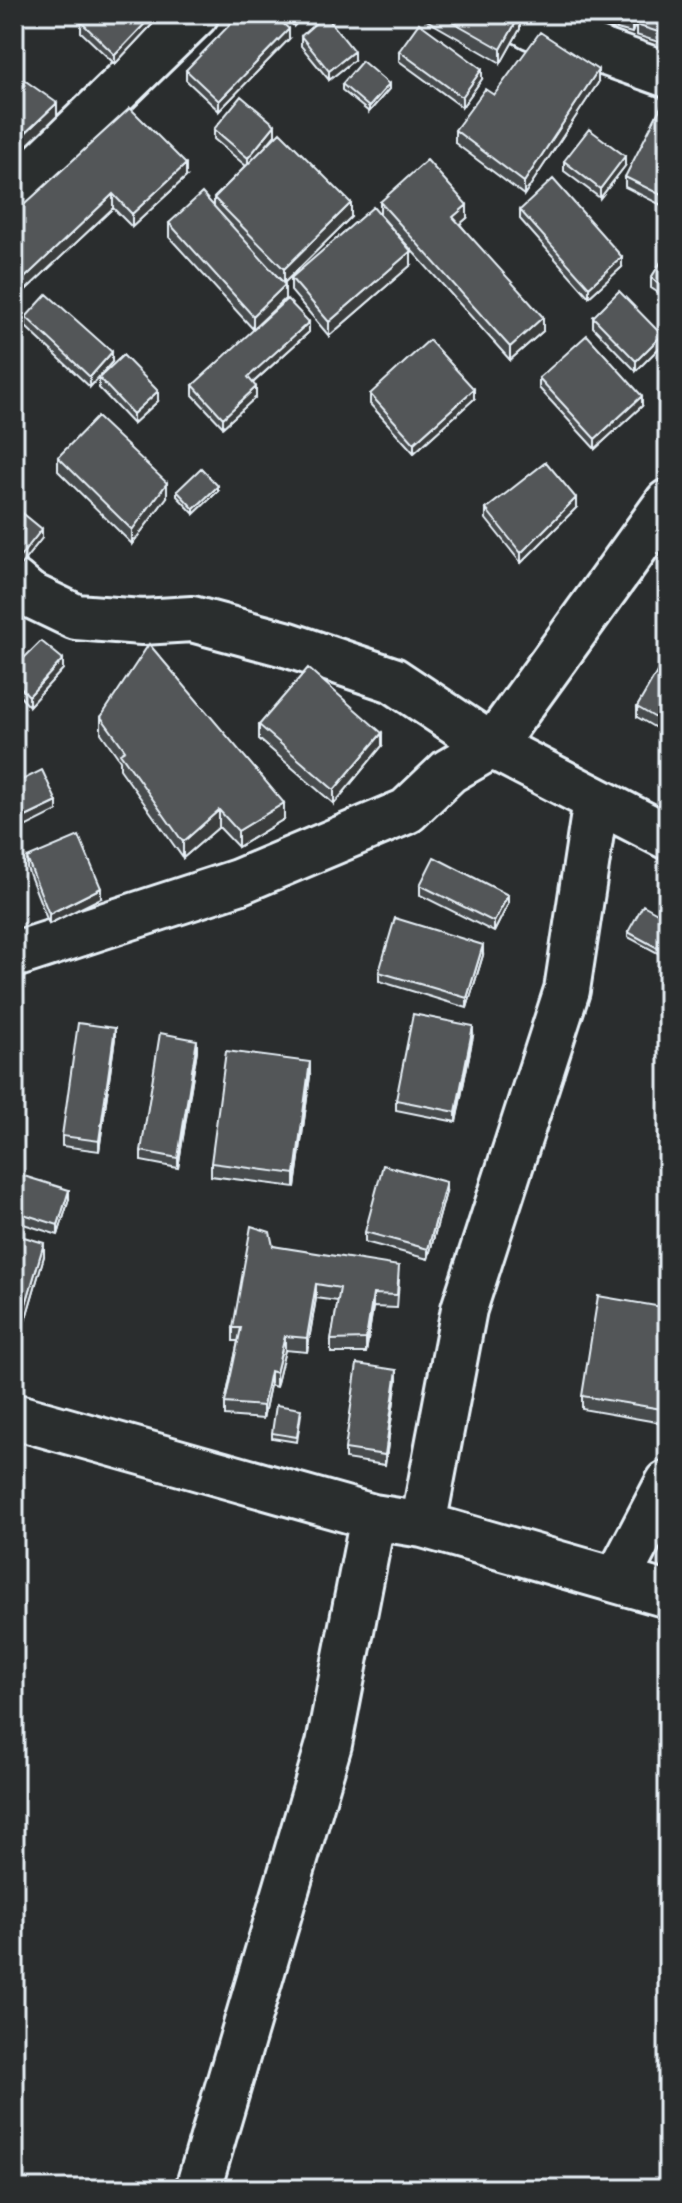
<svg xmlns="http://www.w3.org/2000/svg" width="682" height="2203" viewBox="0 0 682 2203" font-family="'Balsamiq Sans',sans-serif">
<style>
.lines{fill:none;stroke-linecap:round;stroke-linejoin:round}
.minor-casing{stroke:#e8f1f8;stroke-width:50}
.minor{stroke:#2a2d2e;stroke-width:44}
.wall{fill:#474b4d;stroke:#e8f1f8;stroke-width:2}
.shaded-wall{fill:#3a3d3e;stroke:#e8f1f8;stroke-width:2}
.building{fill:#535759;stroke:#e8f1f8;stroke-width:2}
</style>
<rect width="100%" height="100%" fill="#2a2d2e"/>
<filter id="ink" filterUnits="userSpaceOnUse"><feTurbulence type="fractalNoise" baseFrequency=".0125" numOctaves="2"/><feDisplacementMap in="SourceGraphic" scale="16" xChannelSelector="R" yChannelSelector="G"/><feConvolveMatrix kernelMatrix="1 2 1 2 8 2 1 2 1" color-interpolation-filters="sRGB"/></filter>
<g filter="url(#ink)">
<g class="lines">
<g class="minor-casing">
<path id="minor" d="M510 14 533 27 668 75
M14 191 196 14
M14 582 28 594 76 617 142 622 192 619 289 645 393 680 492 746 668 837
M14 955 238 882 407 811 449 771 492 746 668 502
M14 1416 373 1517 423 1525 668 1595
M423 1525 464 1309 567 990 596 800
M617 1580 668 1483
M198 2189 329 1744 373 1517"/>
</g>
<use href="#minor" class="minor"/>
</g>
<path class="wall" d="M160 14V16L115 64 81 32V22Z
M282 14H306L294 26Z
M416 14H518L520 29 501 63Z
M598 14H639L632 33 598 24Z
M668 14V45L636 35V25Z
M301 36 354 60 329 80 301 46Z
M289 39 219 111 186 80V70Z
M399 51 482 79 462 107 399 61Z
M14 82 57 116 21 151 14 145Z
M598 83 524 195 455 143V130L494 95Z
M342 84 389 89 369 112 342 90Z
M214 129 275 135 266 146 351 217 284 283 271 270 285 299 253 329 169 237V223L214 206V198L246 166 214 139Z
M564 161 625 166 600 198 564 171Z
M186 177 132 227 113 208 14 301V214Z
M625 177 668 192 661 205 625 187Z
M380 202 467 218 460 224 543 331 510 360 380 215Z
M520 210 622 267 589 297 520 219Z
M668 251V299L651 288V278Z
M411 265 329 336 291 291V278Z
M26 317 112 362 90 387 26 327Z
M593 317 662 345 636 371 593 327Z
M309 332 253 383 256 397 223 427 193 395V385Z
M99 378 158 401 133 424 99 388Z
M539 378 642 406 595 449 539 388Z
M370 394 474 399 414 453 370 404Z
M58 457 167 497 132 544 58 471Z
M177 491H218L194 514 177 496Z
M14 506 42 538 19 567 14 564Z
M576 508 521 563 486 519V509Z
M668 659V735L637 717V707Z
M14 668 63 669 29 706 14 690Z
M101 717 284 819 238 847 219 827 183 858 120 769V760L101 733Z
M259 725 382 746 334 804 259 739Z
M27 858 101 898 49 924 27 868Z
M420 885 508 904 494 932 420 895Z
M668 919 665 957 628 937V932Z
M483 955 467 1008 379 981V972Z
M473 1036 456 1122 396 1110V1100Z
M115 1038 99 1151 62 1146V1136Z
M197 1050 178 1168 141 1161V1151Z
M310 1076 295 1187 211 1176V1163Z
M14 1173 69 1199 58 1235 14 1221Z
M446 1192 428 1259 365 1242V1232Z
M14 1234 44 1256 23 1328 14 1325Z
M273 1246 399 1280 397 1308 373 1307 366 1353H331V1340L338 1301 316 1298 307 1352 285 1350 276 1387 270 1385 263 1419 225 1416V1403L238 1341H233V1328Z
M668 1308V1424L582 1409V1396Z
M397 1379 385 1465 345 1459V1449Z
M301 1414 297 1442 272 1438V1433Z"/>
<path class="shaded-wall" d="M154 14H160V16L115 64V55Z
M296 14H306L294 26V17Z
M635 14H639L632 33V23Z
M520 15V29L501 63V49Z
M289 29V39L219 111V101Z
M354 51V60L329 80V71Z
M482 69V79L462 107V97Z
M598 70V83L524 195V182Z
M389 84V89L369 112V107Z
M57 103V116L21 151V137Z
M275 125V135L248 168V158Z
M625 156V166L600 198V189Z
M186 164V177L132 227V214Z
M668 183V192L661 205V195Z
M113 194V208L14 301V288Z
M351 203V217L284 283V269Z
M467 205V218L453 230V217Z
M411 251V265L329 336V322Z
M622 257V267L589 297V287Z
M285 285V299L253 329V316Z
M543 317V331L510 360V347Z
M309 322V332L248 387V377Z
M662 335V345L636 371V361Z
M112 352V362L90 387V377Z
M256 387V397L223 427V418Z
M474 389V399L414 453V443Z
M158 391V401L133 424V414Z
M642 396V406L595 449V439Z
M167 483V497L132 544V530Z
M218 486V491L194 514V509Z
M576 498V508L521 563V553Z
M42 529V538L19 567V558Z
M63 659V669L29 706V696Z
M382 733V746L334 804V790Z
M57 802V811L15 832V822Z
M284 803V819L238 847V831Z
M219 810V827L183 858V842Z
M101 888V898L49 924V914Z
M508 895V904L494 932V922Z
M483 945V955L467 1008V998Z
M473 1026V1036L456 1122V1112Z
M115 1028V1038L99 1151V1141Z
M197 1040V1050L178 1168V1158Z
M310 1062V1076L295 1187V1174Z
M446 1182V1192L428 1259V1249Z
M69 1190V1199L58 1235V1225Z
M44 1243V1256L23 1328V1314Z
M316 1284V1298L307 1352V1338Z
M373 1294V1307L366 1353V1339Z
M285 1336V1350L276 1387V1373Z
M397 1370V1379L385 1465V1455Z
M270 1371V1385L263 1419V1406Z"/>
<path class="building" d="M89 14H154L115 55 81 22Z
M240 14H273L289 29 219 101 186 70Z
M439 14H518L520 15 501 49Z
M598 14H635L632 23Z
M640 14H668V35L636 25Z
M325 15 354 51 329 71 301 36Z
M419 23 482 69 462 97 399 51Z
M540 32 598 70 524 182 455 130 485 89 494 95Z
M362 61 389 84 369 107 342 84Z
M20 77 57 103 21 137 14 131V82Z
M668 93V183L661 195 625 177Z
M241 96 275 125 248 158 214 129Z
M130 108 186 164 132 214 113 194 14 288V214Z
M589 129 625 156 600 189 564 161Z
M280 132 351 203 284 269 214 198Z
M427 160 467 205 453 217 543 317 510 347 380 202Z
M553 179 622 257 589 287 520 210Z
M202 193 285 285 253 316 169 223Z
M373 207 411 251 329 322 291 278Z
M668 251V289L651 278Z
M619 291 662 335 636 361 593 317Z
M47 294 112 352 90 377 26 317Z
M287 299 309 322 248 377 256 387 223 418 193 385Z
M587 335 642 396 595 439 539 378Z
M429 340 474 389 414 443 370 394Z
M123 355 158 391 133 414 99 378Z
M97 417 167 483 132 530 58 457Z
M546 462 576 498 521 553 486 509Z
M201 468 218 486 194 509 177 491Z
M14 506 42 529 19 558 14 554Z
M41 641 63 659 29 696 14 680V668Z
M149 644 284 803 238 831 219 810 183 842 120 753 125 750 101 717Z
M665 658 668 659V725L637 707Z
M308 668 382 733 334 790 259 725Z
M42 770 57 802 15 822 14 784Z
M79 836 101 888 49 914 27 858Z
M434 857 508 895 494 922 420 885Z
M643 905 668 919V947L665 952 628 932Z
M395 918 483 945 467 998 379 972Z
M413 1014 473 1026 456 1112 396 1100Z
M78 1023 115 1028 99 1141 62 1136Z
M160 1033 197 1040 178 1158 141 1151Z
M226 1051 310 1062 295 1174 211 1163Z
M383 1165 446 1182 428 1249 365 1232Z
M14 1173 69 1190 58 1225 14 1211Z
M251 1226 270 1232 273 1246 399 1266 397 1295 373 1294 366 1339 331 1340 340 1288 316 1284 307 1338 285 1336 276 1373 270 1371 263 1406 225 1403 241 1328H233Z
M14 1234 44 1243 23 1314 14 1312Z
M598 1296 668 1308 667 1324H668V1410L582 1396Z
M357 1364 397 1370 385 1455 345 1449Z
M276 1405 301 1409 297 1437 272 1433Z"/>
</g>
<rect width="682" height="2203" fill="none" stroke="#2a2d2e" stroke-width="48"/>
<rect x="24" y="24" width="634" height="2155" fill="none" stroke="#e8f1f8" stroke-width="3" filter="url(#ink)"/>
</svg>
